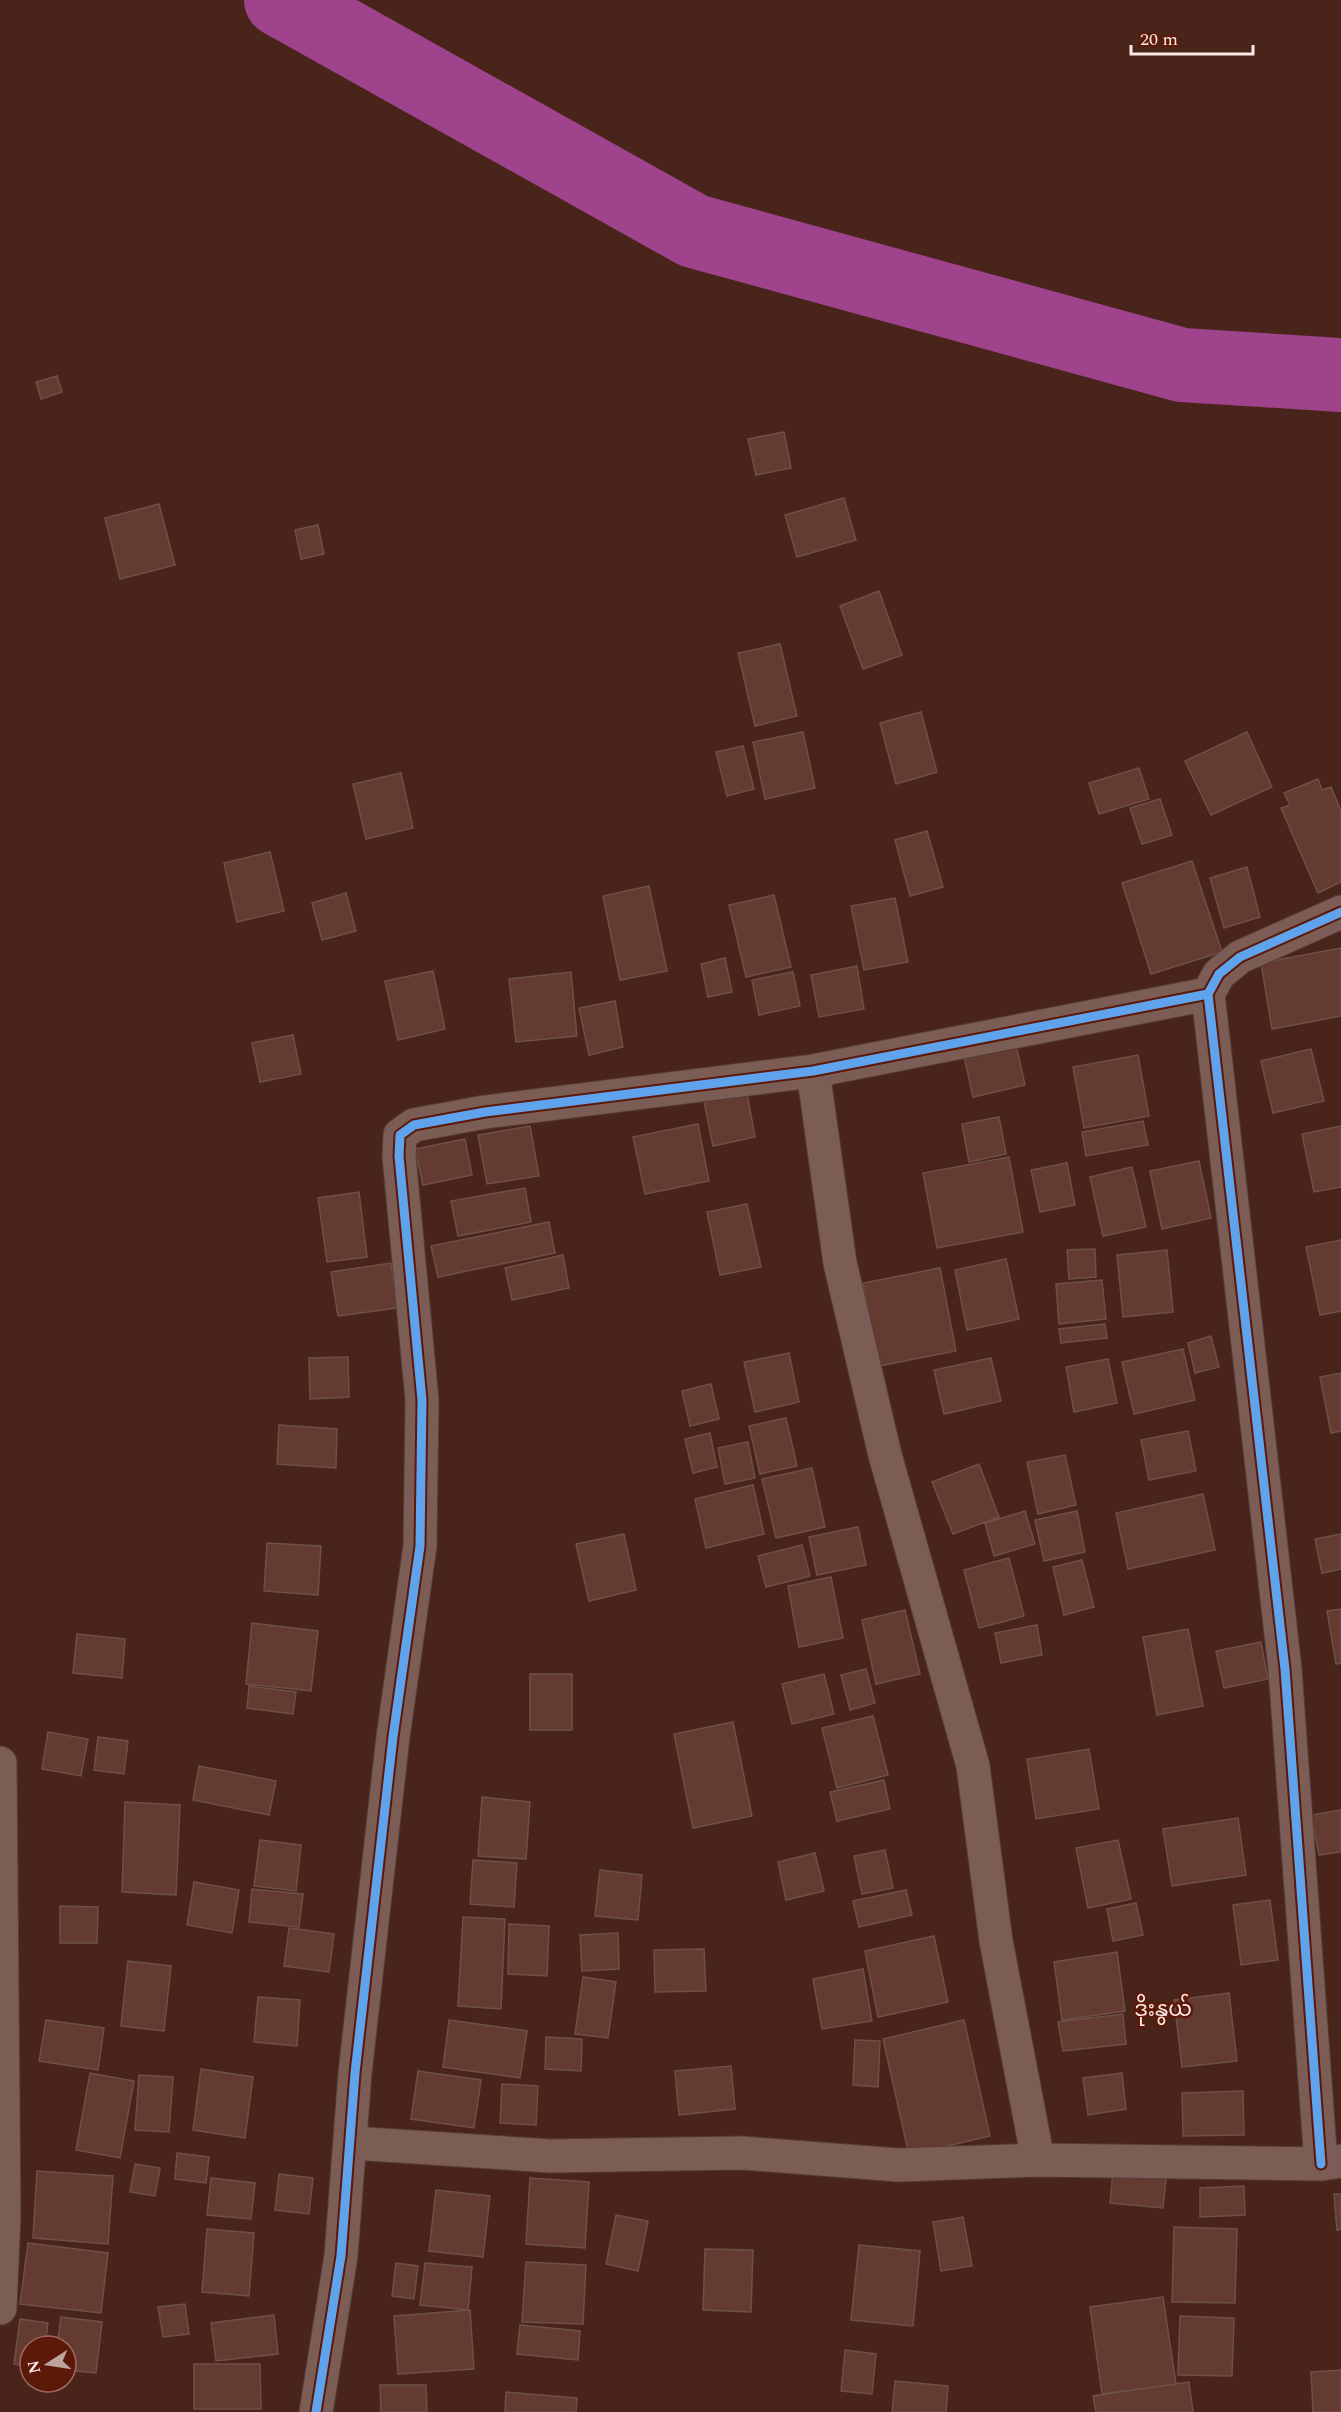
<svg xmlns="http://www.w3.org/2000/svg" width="1341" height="2412" viewBox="0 0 1341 2412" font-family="Spectral,'Noto Sans Myanmar',serif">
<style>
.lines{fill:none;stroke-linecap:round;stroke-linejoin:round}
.river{stroke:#9f438c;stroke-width:74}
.building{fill:#633b31;stroke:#6e5049;stroke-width:1.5}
.street-casing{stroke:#563c37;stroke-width:35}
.street{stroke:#7c5d56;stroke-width:33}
.cycleway-casing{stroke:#5c1808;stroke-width:13}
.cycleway{stroke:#60a3ed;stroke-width:9}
.labels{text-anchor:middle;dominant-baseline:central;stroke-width:5;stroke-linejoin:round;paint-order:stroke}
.quarter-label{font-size:21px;fill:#fbe9e5;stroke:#5c1808}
</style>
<rect width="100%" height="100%" fill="#49241b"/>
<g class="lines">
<path class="river" d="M281 0 694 231 1182 365 1341 375"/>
</g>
<path class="building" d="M57 376 62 392 41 399 36 382Z
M784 432 791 468 756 475 748 439Z
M844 498 856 540 797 557 785 515Z
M159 504 175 565 120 579 105 518Z
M318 525 324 554 301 559 295 530Z
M879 591 902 655 863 669 840 606Z
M780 644 797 716 755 726 738 653Z
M921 712 937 772 896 784 880 723Z
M803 732 815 788 765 799 753 742Z
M1247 732 1272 787 1211 815 1185 761Z
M743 746 754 789 727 796 716 752Z
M1139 768 1149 799 1099 814 1089 783Z
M401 773 413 828 366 839 353 784Z
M1318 779 1322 790 1331 787 1341 811V882L1318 893 1281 808 1290 805 1284 793Z
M1160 799 1172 835 1142 844 1130 808Z
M927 831 943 887 910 896 895 840Z
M270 852 284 911 237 922 224 863Z
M1192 861 1222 952 1151 974 1122 883Z
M1247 867 1260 917 1224 928 1210 878Z
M649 886 667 971 620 980 603 896Z
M346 893 356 931 322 940 312 903Z
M774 895 791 967 746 977 729 905Z
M895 898 908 962 864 970 851 906Z
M1341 948V1016L1272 1029 1261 963Z
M725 958 732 992 708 997 701 964Z
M857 966 864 1009 819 1017 811 975Z
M433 971 445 1029 398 1040 385 981Z
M571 972 577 1036 516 1042 509 979Z
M793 972 800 1006 759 1015 752 980Z
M615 1001 623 1047 589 1055 579 1008Z
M293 1035 301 1074 260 1082 252 1043Z
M1016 1045 1025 1085 973 1097 964 1056Z
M1311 1049 1324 1101 1273 1113 1261 1061Z
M1138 1055 1149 1116 1084 1128 1073 1067Z
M747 1093 755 1137 713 1146 704 1101Z
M999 1117 1006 1154 969 1162 962 1124Z
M1143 1121 1148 1145 1086 1156 1082 1132Z
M698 1124 709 1181 645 1194 633 1137Z
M530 1126 539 1176 487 1184 478 1135Z
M1341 1126V1187L1314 1192 1302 1134Z
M465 1139 472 1175 423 1185 415 1149Z
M1009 1157 1023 1232 937 1248 923 1173Z
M1199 1161 1211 1218 1162 1229 1150 1171Z
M1067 1163 1075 1205 1040 1212 1031 1170Z
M1132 1167 1146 1227 1103 1236 1090 1177Z
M525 1188 531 1222 458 1236 451 1201Z
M359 1192 367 1257 327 1262 318 1198Z
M747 1204 761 1267 720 1275 707 1212Z
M549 1222 555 1253 438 1277 431 1246Z
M1341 1240V1311L1320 1315 1306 1247Z
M1095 1249 1096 1277 1069 1279 1067 1250Z
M1167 1250 1173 1312 1123 1317 1117 1255Z
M563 1255 569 1288 512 1300 505 1268Z
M1006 1259 1019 1319 967 1330 955 1270Z
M391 1263 397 1308 338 1316 331 1272Z
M940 1268 956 1351 879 1366 863 1283Z
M1102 1280 1106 1319 1059 1324 1056 1284Z
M1105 1324 1107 1338 1061 1343 1059 1329Z
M1211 1336 1219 1367 1195 1373 1188 1343Z
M1183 1349 1195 1400 1134 1414 1122 1362Z
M789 1353 799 1402 755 1412 744 1362Z
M348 1357 349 1397 310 1399 309 1358Z
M991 1358 1001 1401 944 1414 934 1370Z
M1108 1359 1117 1403 1074 1412 1066 1367Z
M1341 1373V1431L1331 1433 1320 1377Z
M711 1384 719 1419 690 1426 682 1391Z
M786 1418 797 1466 760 1474 749 1426Z
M279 1425 337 1429 336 1468 277 1464Z
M1188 1431 1196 1471 1149 1480 1141 1440Z
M710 1433 717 1467 693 1473 685 1439Z
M748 1442 755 1478 725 1484 718 1448Z
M1065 1455 1076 1505 1038 1514 1027 1462Z
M979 1464 999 1517 953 1534 932 1482Z
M812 1468 825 1527 776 1538 762 1479Z
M753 1485 764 1534 706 1548 695 1499Z
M1203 1494 1215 1550 1128 1569 1116 1513Z
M1025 1511 1035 1544 994 1556 985 1523Z
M1077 1511 1085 1552 1044 1561 1035 1520Z
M858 1527 866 1565 817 1575 809 1537Z
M624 1534 636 1590 589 1601 576 1544Z
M1341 1534V1569L1322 1573 1315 1539Z
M267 1543 321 1546 318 1595 264 1591Z
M802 1545 810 1576 766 1587 758 1556Z
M1009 1558 1024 1616 979 1628 964 1570Z
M1082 1560 1094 1607 1064 1615 1053 1567Z
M831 1577 843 1638 799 1647 788 1586Z
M1341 1609V1663L1336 1664 1327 1611Z
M905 1610 920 1674 876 1684 862 1620Z
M252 1623 318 1631 311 1691 246 1684Z
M1037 1625 1042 1655 1001 1663 995 1633Z
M1188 1629 1203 1706 1157 1715 1143 1637Z
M77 1634 125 1639 122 1678 73 1673Z
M1261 1642 1268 1679 1224 1688 1216 1651Z
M866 1669 875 1703 850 1710 841 1675Z
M530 1674H572V1730H530Z
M824 1674 834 1714 792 1724 782 1684Z
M249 1686 296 1692 293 1714 247 1708Z
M873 1716 888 1775 837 1788 822 1728Z
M733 1722 752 1816 693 1828 674 1734Z
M48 1732 88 1739 81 1776 42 1769Z
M98 1737 128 1741 124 1774 94 1770Z
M1089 1749 1099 1809 1036 1819 1027 1759Z
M199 1766 276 1781 269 1815 193 1800Z
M884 1780 890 1809 837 1821 830 1792Z
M482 1797 530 1802 526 1859 478 1856Z
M125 1802 180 1805 176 1895 122 1892Z
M1341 1810V1852L1319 1855 1311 1815Z
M1238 1818 1246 1875 1172 1886 1163 1829Z
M260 1840 301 1845 296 1891 254 1886Z
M1118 1840 1131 1899 1088 1908 1076 1848Z
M885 1850 893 1888 862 1894 854 1856Z
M815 1853 824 1891 786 1900 778 1862Z
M473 1860 517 1863 514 1907 470 1904Z
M600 1870 642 1875 638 1920 595 1916Z
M194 1882 239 1890 232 1933 187 1925Z
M252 1889 303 1894 299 1927 249 1922Z
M906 1890 912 1915 859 1927 853 1901Z
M1270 1900 1278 1960 1241 1965 1233 1905Z
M1136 1903 1143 1935 1113 1941 1107 1909Z
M60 1906 98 1907 97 1943H60Z
M463 1917 505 1919 501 2009 458 2006Z
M509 1924 549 1926 547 1976 508 1974Z
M289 1928 334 1934 329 1972 284 1966Z
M618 1933 619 1969 582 1971 580 1935Z
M934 1936 948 2002 878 2017 865 1951Z
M704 1949 706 1991 655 1992 654 1950Z
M1117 1952 1125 2011 1062 2020 1054 1962Z
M128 1961 171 1966 164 2031 121 2026Z
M863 1969 872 2021 822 2029 813 1979Z
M583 1977 616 1982 608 2038 575 2034Z
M1229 1993 1237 2061 1182 2067 1174 2000Z
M258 1997 300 2000 297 2046 254 2042Z
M1123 2014 1126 2044 1063 2051 1058 2022Z
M46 2020 104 2028 98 2070 39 2061Z
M449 2020 527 2031 520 2078 443 2067Z
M964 2020 990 2136 909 2155 883 2039Z
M546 2037 582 2039 581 2071 545 2069Z
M855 2040 880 2041 878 2087 853 2085Z
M731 2066 735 2109 679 2115 675 2071Z
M201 2069 253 2077 245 2138 193 2130Z
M418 2071 481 2080 474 2128 411 2119Z
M90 2073 134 2081 120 2158 76 2150Z
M1122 2073 1126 2109 1088 2115 1083 2078Z
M139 2075 173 2077 169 2132 135 2130Z
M502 2084 538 2086 536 2125 500 2123Z
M1243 2091 1244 2135 1183 2136 1182 2093Z
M177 2153 209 2157 206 2183 175 2179Z
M135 2164 160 2168 155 2196 130 2192Z
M37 2171 113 2176 108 2244 33 2238Z
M1113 2173 1166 2178 1163 2208 1110 2203Z
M279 2174 313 2178 309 2214 275 2210Z
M211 2178 255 2183 251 2219 207 2215Z
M530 2178 589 2182 585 2248 526 2244Z
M1244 2186 1245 2215 1200 2217V2188Z
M436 2190 490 2196 483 2257 429 2251Z
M1334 2194H1341V2229L1337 2230Z
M616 2215 648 2221 638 2271 606 2264Z
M963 2217 972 2266 941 2271 933 2222Z
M1174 2227 1237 2229 1235 2303 1172 2302Z
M207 2229 254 2233 249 2296 202 2292Z
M28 2243 108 2253 101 2313 20 2304Z
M859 2245 920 2251 913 2326 851 2320Z
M705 2249 753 2250 751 2312 703 2310Z
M526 2262 586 2265 583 2324 522 2322Z
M396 2263 418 2266 414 2299 392 2296Z
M425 2263 472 2267 468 2310 420 2305Z
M1163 2297 1176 2384 1102 2394 1090 2307Z
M185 2304 189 2334 163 2337 158 2307Z
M470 2310 474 2369 398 2374 394 2316Z
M274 2315 278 2354 216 2361 211 2323Z
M1180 2316 1234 2318 1232 2376 1178 2375Z
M61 2317 102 2322 96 2373 66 2370V2346H57Z
M20 2319 48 2323 45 2346H30V2367L14 2364Z
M520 2325 580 2331 578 2360 517 2354Z
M845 2350 876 2354 872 2394 841 2391Z
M194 2364H260L261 2409H194Z
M1341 2370V2412H1313L1311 2372Z
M895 2381 948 2386 946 2412H892Z
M1189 2382 1193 2412H1096L1093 2396Z
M380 2385H426L427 2412H381Z
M506 2392 577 2398 576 2412H505Z"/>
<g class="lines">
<g class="street-casing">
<path id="street" d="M813 1071 840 1263 885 1455 973 1766 996 1941 1038 2160
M0 1763 4 2216 0 2308
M352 2143 551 2156 742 2153 898 2165 1038 2160 1321 2164 1341 2161
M1321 2164 1285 1669 1208 994 1219 974 1240 957 1341 912
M316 2412 341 2256 355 2073 393 1737 420 1546 422 1400 399 1156 400 1135 414 1125 485 1112 813 1071 1208 994"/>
</g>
<use href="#street" class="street"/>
<g class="cycleway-casing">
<path id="cycleway" d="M1321 2164 1285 1669 1208 994 1219 974 1240 957 1341 912
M316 2412 341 2256 355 2073 393 1737 420 1546 422 1400 399 1156 400 1135 414 1125 485 1112 813 1071 1208 994"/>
</g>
<use href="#cycleway" class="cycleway"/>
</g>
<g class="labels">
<g class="quarter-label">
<text x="1163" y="2010">ဒိုးနွယ်</text>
</g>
</g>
<g transform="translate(48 2364) rotate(258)"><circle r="28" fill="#5c1808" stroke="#9c6c60" stroke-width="1.5"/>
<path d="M0-4.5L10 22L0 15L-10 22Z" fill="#bda49e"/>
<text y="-9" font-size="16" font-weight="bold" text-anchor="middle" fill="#fbe9e5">N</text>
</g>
<path d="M1131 45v9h122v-9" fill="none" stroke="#fbe9e5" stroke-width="3"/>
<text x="1140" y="45" font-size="18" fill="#fbe9e5" stroke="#5c1808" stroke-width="4.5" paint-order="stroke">20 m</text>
</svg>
